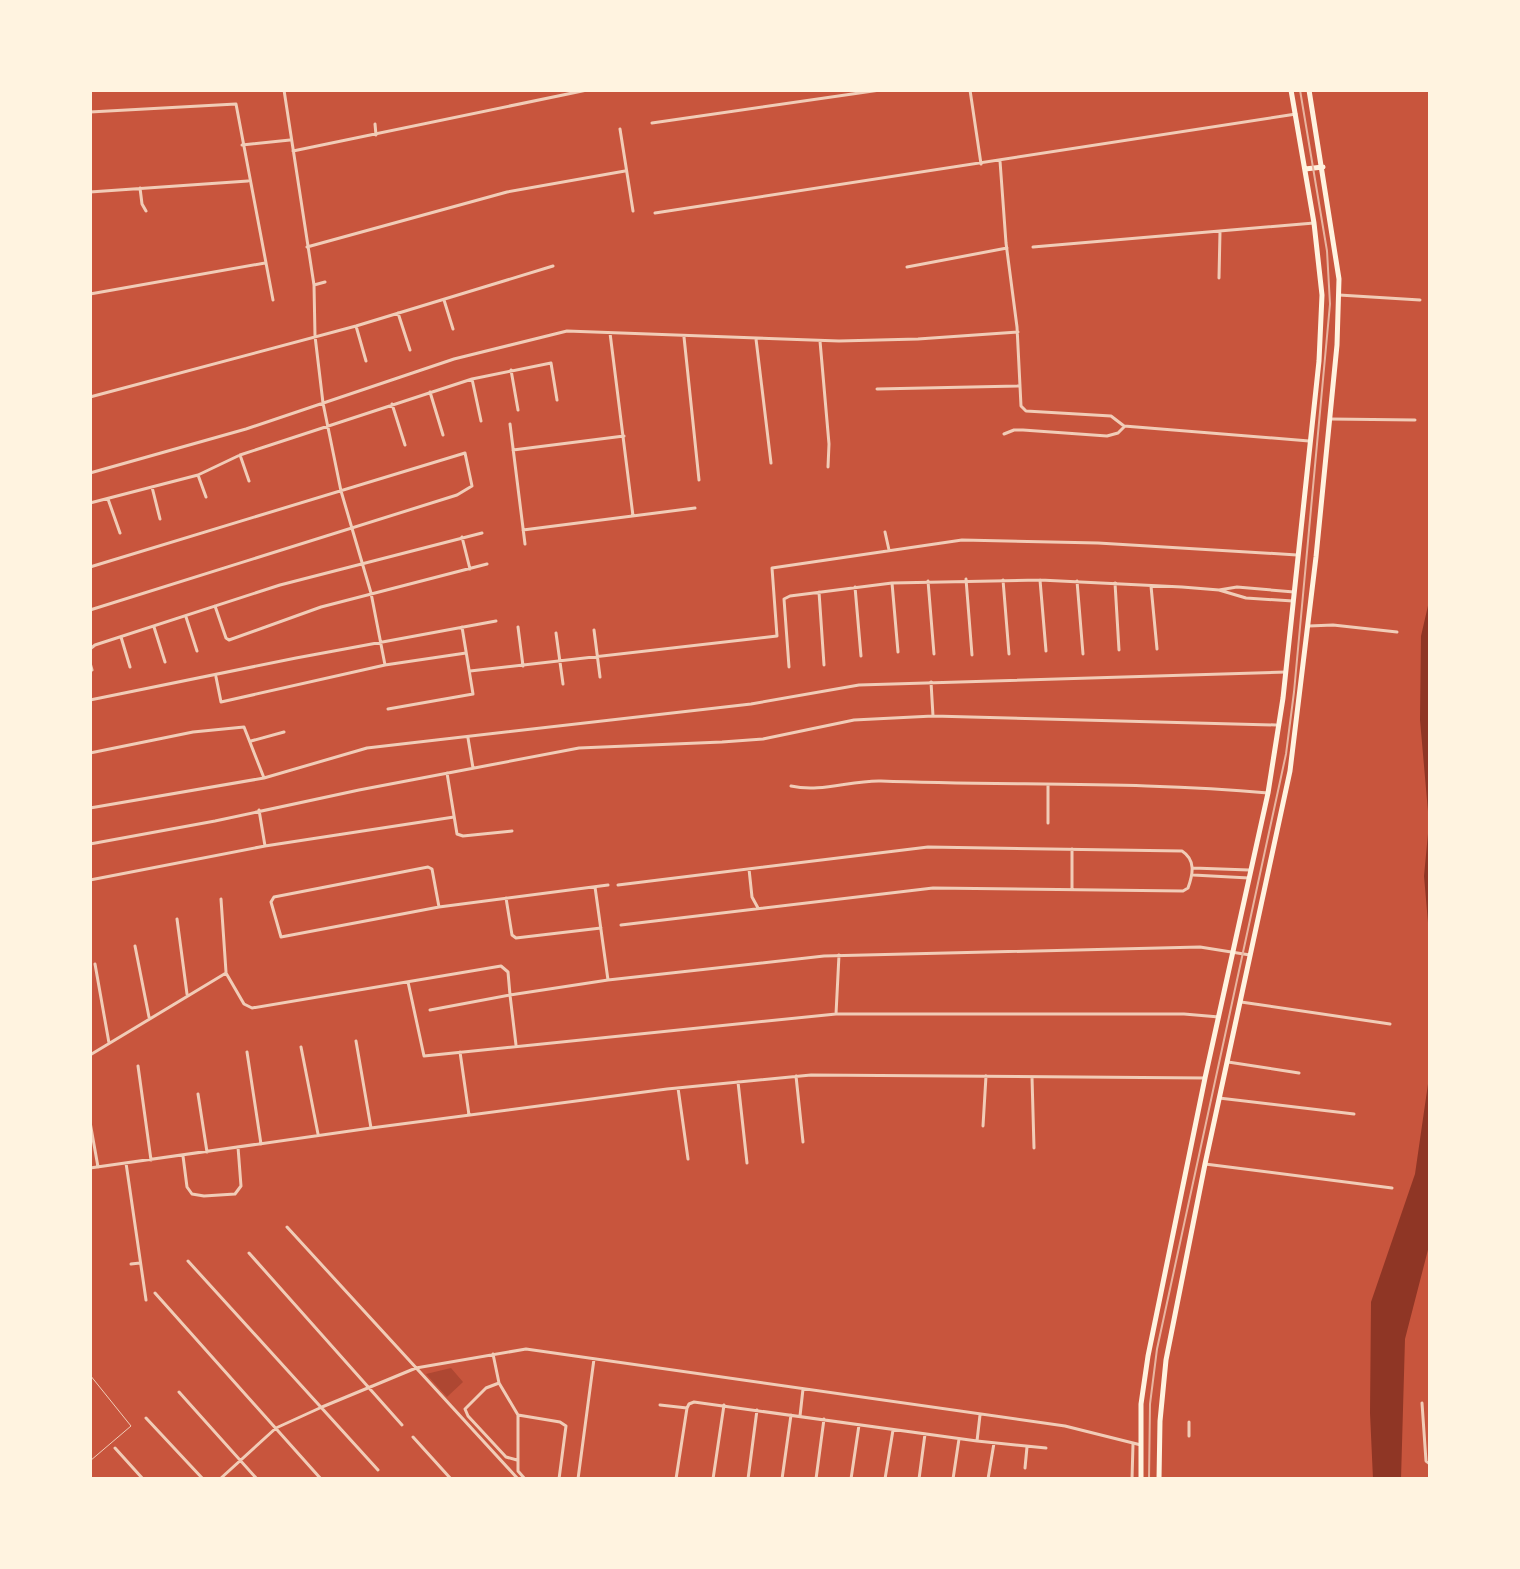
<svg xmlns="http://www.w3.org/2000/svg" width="1520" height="1569" viewBox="0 0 1520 1569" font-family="Inter,sans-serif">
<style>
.green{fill:#ae4732}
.water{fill:#8f3625}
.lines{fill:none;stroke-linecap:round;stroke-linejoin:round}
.service{stroke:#f1ccb7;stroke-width:1}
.minor{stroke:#f1ccb7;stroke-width:3}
.primary{stroke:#fff3e0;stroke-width:5}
.rail{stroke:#e9b49f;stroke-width:2}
</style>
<rect width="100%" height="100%" fill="#c8553d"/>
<path class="green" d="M451 1368 463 1382 447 1397 426 1374Z"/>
<path class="water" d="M1430 597V946L1424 876 1429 823 1420 720 1421 636Z
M1430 1070V1242L1405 1339 1401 1479H1373L1370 1413 1371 1302 1415 1174Z"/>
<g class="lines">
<path class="service" d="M90 1375 131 1426 90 1461"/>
<path class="minor" d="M284 90 314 285 315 336 323 403 341 491 371 593 385 665
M970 90 981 164
M90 112 236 104 273 300
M652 123 880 90
M375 124 376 135
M620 129 633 211
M242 145 290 140
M293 151 587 90
M140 188 142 204 146 211
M90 192 248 181
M655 213 1296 114
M307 247 507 192 625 171
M1033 247 1314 223
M907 267 1007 248
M1219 278 1220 232
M314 285 325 282
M90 294 265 263
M1339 295 1420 300
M444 300 453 329
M398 313 410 350
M356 326 366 361
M610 333 633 516
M684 337 699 480
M756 339 771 463
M820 341 829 444 828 467
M511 370 518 410
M472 379 481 421
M1020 386 1021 406 1026 411 1111 416 1124 426 1309 441
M877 389 1020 386 1017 327 1006 243 1000 161
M430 392 443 435
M90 397 356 326 553 266
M392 404 405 445
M1330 419 1415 420
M510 424 525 544
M1004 434 1014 430H1023L1107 436 1118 433 1124 427
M513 450 624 436
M240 455 249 481
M90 473 246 429 454 359 567 331 839 341 918 339 1018 332
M198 475 206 497
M152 487 160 519
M108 499 120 533
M90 503 198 475 240 455 472 379 551 363 557 400
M523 530 695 508
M885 532 889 550
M462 537 470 569
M90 567 465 453 472 486 457 495 90 610
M966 579 972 655
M1003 580 1009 654
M1040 580 1046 651
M928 581 934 654
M1077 581 1083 654
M892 583 898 652
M1115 583 1119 650
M1151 586 1157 649
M855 587 861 656
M1219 590 1237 587 1294 592
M819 592 824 665
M215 606 226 638 229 640 321 607 487 564
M186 617 197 651
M1309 626 1333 625 1397 632
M154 627 165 662
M518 627 523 666
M594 630 600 677
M556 633 563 684
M121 637 130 667
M90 649 95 645 280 585 482 533
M90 663 92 670
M789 667 784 599 790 596 892 583 1040 580 1182 587 1219 590 1246 598 1293 601
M470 671 777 636 772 568 962 540 1098 543 1297 555
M216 677 221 702 385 665 466 653
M931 682 933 716
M90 700 296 658 496 621
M388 709 473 694 462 627
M468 738 473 768
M251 741 284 732
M90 753 193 732 244 727 264 778
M447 773 457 834 463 836 512 831
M791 786C821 793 851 780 881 781 1010 786 1140 781 1268 793
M90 808 264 778 367 748 751 704 859 685 1286 672
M259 810 265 846
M1048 823V785
M90 844 215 821 359 790 579 748 722 742 763 739 854 720 933 716 1276 725
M1193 868 1249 870
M749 869 752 897 758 908
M1193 875 1249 878
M90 880 265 846 454 817
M618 885 928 847 1182 851C1196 860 1193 874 1188 888L1183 891 933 888 621 925
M595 887 608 980
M1072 889V849
M506 898 512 935 516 938 601 928
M221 899 226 972
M439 907 432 869 428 867 274 897 271 902 281 937 439 907 608 885
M177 919 187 994
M135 946 149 1017
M95 964 109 1043
M408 982 424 1056 836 1014H1184L1219 1017
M1241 1002 1390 1024
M430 1010 510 995 516 1045
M836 1014 839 955
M356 1041 371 1128
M301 1047 318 1134
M247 1052 261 1144
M460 1052 469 1115
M90 1055 226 973 244 1004 252 1008 501 966 508 972 510 995 608 980 824 956 1200 947 1250 955
M1228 1062 1299 1073
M138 1066 151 1160
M796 1076 803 1142
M1032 1077 1034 1148
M738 1082 747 1163
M678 1088 688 1159
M198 1094 207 1152
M1219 1098 1354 1114
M90 1122 98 1167
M983 1126 986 1076
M183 1156 187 1187 192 1194 204 1196 235 1194 241 1186 238 1147
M126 1163 146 1300
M1205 1164 1392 1188
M90 1168 371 1128 667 1089 811 1075 1205 1078
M287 1227 518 1479
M249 1253 402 1425
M188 1261 378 1470
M131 1264 140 1263
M155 1293 321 1479
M493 1354 499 1383 518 1415V1471L525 1479
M499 1383 486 1388 465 1409 468 1416 506 1457 517 1460
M179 1392 257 1479
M1422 1403 1426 1461 1430 1464
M660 1405 687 1408 689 1404 694 1402 977 1441
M518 1415 560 1422 566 1426 559 1479
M980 1415 977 1441 1046 1448
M800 1416 803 1389
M146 1418 203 1479
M1189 1436V1422
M413 1437 451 1479
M115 1448 143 1479
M1025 1468 1027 1447
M220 1479 276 1428 322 1407 416 1368 526 1349 1065 1426 1141 1445
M578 1479 594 1359
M676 1479 687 1408
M713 1479 724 1405
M748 1479 757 1410
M782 1479 791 1415
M816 1479 824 1419
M851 1479 859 1425
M885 1479 893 1430
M919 1479 925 1434
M953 1479 959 1439
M988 1479 994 1443
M1132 1479 1133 1444"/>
<path class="primary" d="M1305 169 1323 167
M1141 1479V1404L1148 1356 1205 1078 1268 793 1283 698 1319 361 1322 295 1314 223 1291 90
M1159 1479 1160 1421 1166 1360 1205 1164 1290 771 1316 557 1337 345 1339 279 1309 90"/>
<path class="rail" d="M1149 1479 1150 1404 1157 1349 1286 754 1294 692 1330 304 1327 251 1300 90"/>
</g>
<rect width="1520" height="1569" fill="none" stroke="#fff3e0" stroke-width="184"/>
</svg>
